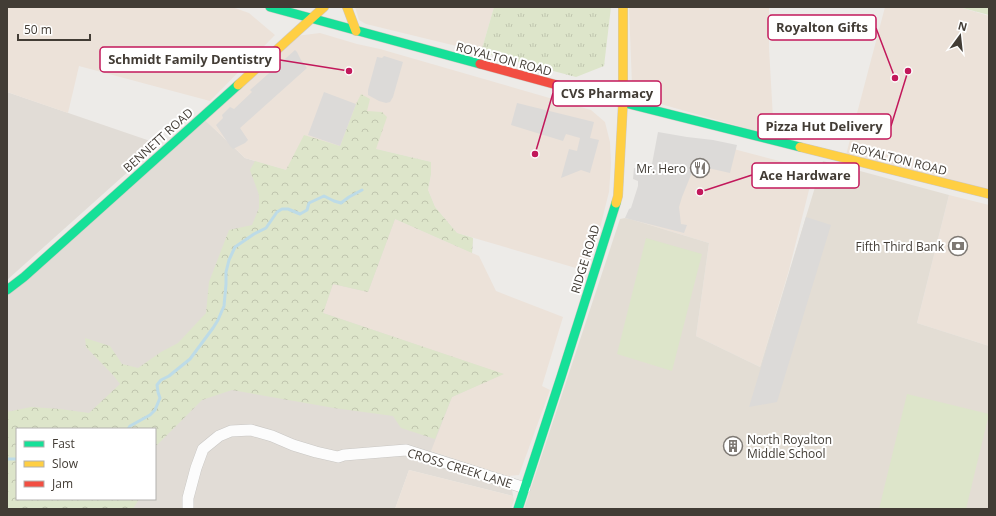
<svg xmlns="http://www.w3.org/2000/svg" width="996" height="516" viewBox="0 0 996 516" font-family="'Open Sans',sans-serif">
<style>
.residential{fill:#e1dcd6;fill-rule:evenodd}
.commercial{fill:#ece2d9}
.education{fill:#e3ddd4}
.green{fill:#dde5ca}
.forest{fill:url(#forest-crowns)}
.park{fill:url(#park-tufts)}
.parking{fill:#dcdad8}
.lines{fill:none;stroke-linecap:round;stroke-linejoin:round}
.stream{stroke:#bddbe7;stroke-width:3}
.street-casing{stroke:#c9c7c4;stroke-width:12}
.fast-casing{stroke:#cdc8c1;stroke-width:10}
.slow-casing{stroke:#cdc8c1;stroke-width:10}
.jam-casing{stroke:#cdc8c1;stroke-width:10}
.street{stroke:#fcfcfc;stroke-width:11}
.fast{stroke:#16e098;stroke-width:9}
.slow{stroke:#ffcf43;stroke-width:9}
.jam{stroke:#f24e42;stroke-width:9}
.labels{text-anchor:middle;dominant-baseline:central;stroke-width:4;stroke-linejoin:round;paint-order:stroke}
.street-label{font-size:12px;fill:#423c35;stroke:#fff}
.poi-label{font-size:12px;fill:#423c35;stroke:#fff;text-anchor:end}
.leader{fill:none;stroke:#c2185b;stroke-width:1.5}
.callout-dot{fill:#c2185b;stroke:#fff;stroke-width:1.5}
.callout{fill:#fff;stroke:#c2185b;stroke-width:1.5}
.callout-label{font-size:13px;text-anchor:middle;font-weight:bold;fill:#423c35}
</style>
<defs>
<pattern id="forest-crowns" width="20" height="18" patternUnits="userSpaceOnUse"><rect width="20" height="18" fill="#dde5ca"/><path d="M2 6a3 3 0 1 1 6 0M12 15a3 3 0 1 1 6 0" fill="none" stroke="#bfc5ae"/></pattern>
<pattern id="park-tufts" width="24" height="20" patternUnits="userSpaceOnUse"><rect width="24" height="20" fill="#dde5ca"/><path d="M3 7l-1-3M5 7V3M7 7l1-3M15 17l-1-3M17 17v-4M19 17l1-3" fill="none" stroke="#bfc5ae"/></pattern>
</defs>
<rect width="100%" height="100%" fill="#edebe8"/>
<path class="residential" d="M7 92 159 144 7 280Z
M205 120 245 158 334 184 376 149 431 162V174L428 190 435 207 457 233 473 238 472 253 395 219 504 374 431 451 510 476 513 496 409 470 395 509H7V296ZM17 429H155V499H17Z"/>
<path class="commercial" d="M7 7H232L249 13 275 35 210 101 79 66 68 113 7 92Z
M355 7H494L481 52 366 24 359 20Z
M629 7H769V48L774 136 657 103 640 95 632 85Z
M885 7H959L989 16V191L846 155Z
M320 33 357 44 380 49 591 110 605 122 610 142 611 164 609 192 601 224 586 271 457 233 435 207 428 190 431 174V162L376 149 334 184 245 158 205 120 296 36Z
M707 142 814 170 789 270 760 367 696 336 709 243 630 219 644 169 653 166Z
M949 195 989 205V346L917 323Z
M395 219 479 256 496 291 563 317 542 386 550 390 519 475 508 476 431 451 452 397 503 374 323 313 333 284 368 292Z
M409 470 513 496 514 500 511 509H395Z"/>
<path class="education" d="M823 161 949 195 917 323 989 346V509H524L620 219 625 218 630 219 709 243 696 336 760 367Z"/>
<path class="green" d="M646 238 702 254 672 371 617 354Z
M907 394 989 414 966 509H879Z"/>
<path class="forest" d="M959 7H989V15Z
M361 94 370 99 367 111 382 112 387 117 376 149 431 162V174L428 190 435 207 457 233 473 238 472 253 395 219 368 292 333 284 323 313 504 374 452 397 435 439 401 428 393 416 334 408 232 390 202 400 156 446 155 473V429H17V499H139L133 509H7V412L31 407 60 409 89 413 120 384 113 375 86 347 85 338 110 346 122 364 138 368 161 352 178 343 206 313 209 282 229 230 252 225 259 208V195L250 170 255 161 286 170 304 135 340 146 356 104Z"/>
<path class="park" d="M494 7H611L604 66 576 77 481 52Z"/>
<path class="parking" d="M295 50 297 52 301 60 307 68 240 128 248 140 245 143 233 149 230 146 216 125 223 118 222 115 230 107 234 109 252 92 250 90Z
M384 56 403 62 393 97 390 102 386 103 379 101 368 95V90L377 57 382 58Z
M324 92 356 104 340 146 308 135Z
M517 103 594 122 590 138 599 140 590 173 581 170 561 178 569 149 577 151 580 138 566 134 563 141 511 125Z
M658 132 687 137 713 140 737 145 730 173 695 165 682 197 679 207 681 224 687 225 684 233 625 218 629 209 631 208 638 186V181L633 179 634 168 644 169 649 167 652 164Z
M806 217 831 225 777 402 749 407Z"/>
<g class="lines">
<path class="stream" d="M128 429 130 426 150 415 155 410 160 398 158 392 157 385 161 380 169 376 190 359 213 328 218 320 224 306 226 284V272L229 260 235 247 254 234 266 228 277 212 282 209H288L300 214 307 210 309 203 324 196 334 201 341 203 349 197 362 190
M7 459H17"/>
<g class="street-casing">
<path id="street" d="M188 509V498L196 468 203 449 219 436 231 431 251 430 272 436 293 445 316 452 338 457 344 455 406 450 525 488"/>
</g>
<g class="fast-casing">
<path id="fast" d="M270 7 480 64
M601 97 800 147
M7 290 24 277 238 85
M518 509 561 377 616 203"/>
</g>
<g class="slow-casing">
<path id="slow" d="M347 7 356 31
M238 85 324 7
M800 147 989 194
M616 203 618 196 623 103V7"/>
</g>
<g class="jam-casing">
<path id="jam" d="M480 64 601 97"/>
</g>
<use href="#street" class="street"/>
<use href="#fast" class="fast"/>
<use href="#slow" class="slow"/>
<use href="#jam" class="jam"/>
</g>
<defs>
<g id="restaurant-ring" transform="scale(1)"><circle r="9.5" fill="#fff" stroke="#7e7974" stroke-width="1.5"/><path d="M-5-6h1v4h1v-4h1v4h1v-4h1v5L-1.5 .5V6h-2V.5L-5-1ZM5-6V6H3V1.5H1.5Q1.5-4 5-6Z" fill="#7e7974"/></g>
<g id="bank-ring" transform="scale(1)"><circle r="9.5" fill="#fff" stroke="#7e7974" stroke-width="1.5"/><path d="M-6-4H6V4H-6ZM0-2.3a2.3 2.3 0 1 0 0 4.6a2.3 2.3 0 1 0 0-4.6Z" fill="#7e7974"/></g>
<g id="building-ring" transform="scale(1)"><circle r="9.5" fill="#fff" stroke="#7e7974" stroke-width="1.5"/><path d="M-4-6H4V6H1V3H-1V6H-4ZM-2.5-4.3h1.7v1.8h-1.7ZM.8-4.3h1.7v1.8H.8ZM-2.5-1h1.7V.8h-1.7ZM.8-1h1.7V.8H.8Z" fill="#7e7974"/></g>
</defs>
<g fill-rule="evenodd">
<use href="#restaurant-ring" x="700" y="168"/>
<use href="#bank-ring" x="958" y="246"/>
<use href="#building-ring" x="733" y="446"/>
</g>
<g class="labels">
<g class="street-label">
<text transform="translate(504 59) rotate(15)">ROYALTON ROAD</text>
<text transform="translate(158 140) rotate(-42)">BENNETT ROAD</text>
<text transform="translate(899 159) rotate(14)">ROYALTON ROAD</text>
<text transform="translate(585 259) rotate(-73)">RIDGE ROAD</text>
<text transform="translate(460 468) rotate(17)">CROSS CREEK LANE</text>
</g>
<g class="poi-label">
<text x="686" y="168">Mr. Hero</text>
<text x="944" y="246">Fifth Third Bank</text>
<text x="747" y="439" text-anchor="start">North Royalton<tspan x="747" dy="14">Middle School</tspan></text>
</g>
</g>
<path class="leader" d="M895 78L876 28M349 71L280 60M535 154L553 93M908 71L891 126M700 192L752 175"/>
<g class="callout-dot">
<circle cx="895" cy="78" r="4"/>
<circle cx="349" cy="71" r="4"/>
<circle cx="535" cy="154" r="4"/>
<circle cx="908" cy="71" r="4"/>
<circle cx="700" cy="192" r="4"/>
</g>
<g class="callout">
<rect x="768" y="15" width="108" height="25" rx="4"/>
<rect x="100" y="47" width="180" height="25" rx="4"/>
<rect x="553" y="81" width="108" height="25" rx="4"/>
<rect x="758" y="114" width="133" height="25" rx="4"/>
<rect x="752" y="163" width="107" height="25" rx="4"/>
</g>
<g class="callout-label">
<text x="822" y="32">Royalton Gifts</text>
<text x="190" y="64">Schmidt Family Dentistry</text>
<text x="607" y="98">CVS Pharmacy</text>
<text x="824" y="131">Pizza Hut Delivery</text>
<text x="805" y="180">Ace Hardware</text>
</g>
<rect width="996" height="516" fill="none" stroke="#423c35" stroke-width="16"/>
<rect x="16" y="428" width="140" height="72" fill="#ffffff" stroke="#b3b1ae"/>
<rect x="24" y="441" width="20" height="6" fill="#16e098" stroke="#b3b1ae"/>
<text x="52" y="448" font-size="12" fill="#423c35">Fast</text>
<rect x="24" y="461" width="20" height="6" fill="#ffcf43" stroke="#b3b1ae"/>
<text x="52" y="468" font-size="12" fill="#423c35">Slow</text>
<rect x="24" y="481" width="20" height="6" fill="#f24e42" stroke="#b3b1ae"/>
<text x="52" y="488" font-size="12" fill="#423c35">Jam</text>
<g transform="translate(960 36) rotate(15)" stroke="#ffffff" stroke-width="3" paint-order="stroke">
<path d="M0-3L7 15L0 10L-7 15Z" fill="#423c35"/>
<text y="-6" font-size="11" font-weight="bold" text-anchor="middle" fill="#423c35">N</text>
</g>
<path d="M18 34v6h72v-6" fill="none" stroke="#423c35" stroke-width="2"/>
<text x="24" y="34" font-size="12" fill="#423c35" stroke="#ffffff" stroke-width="3" paint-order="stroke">50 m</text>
</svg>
